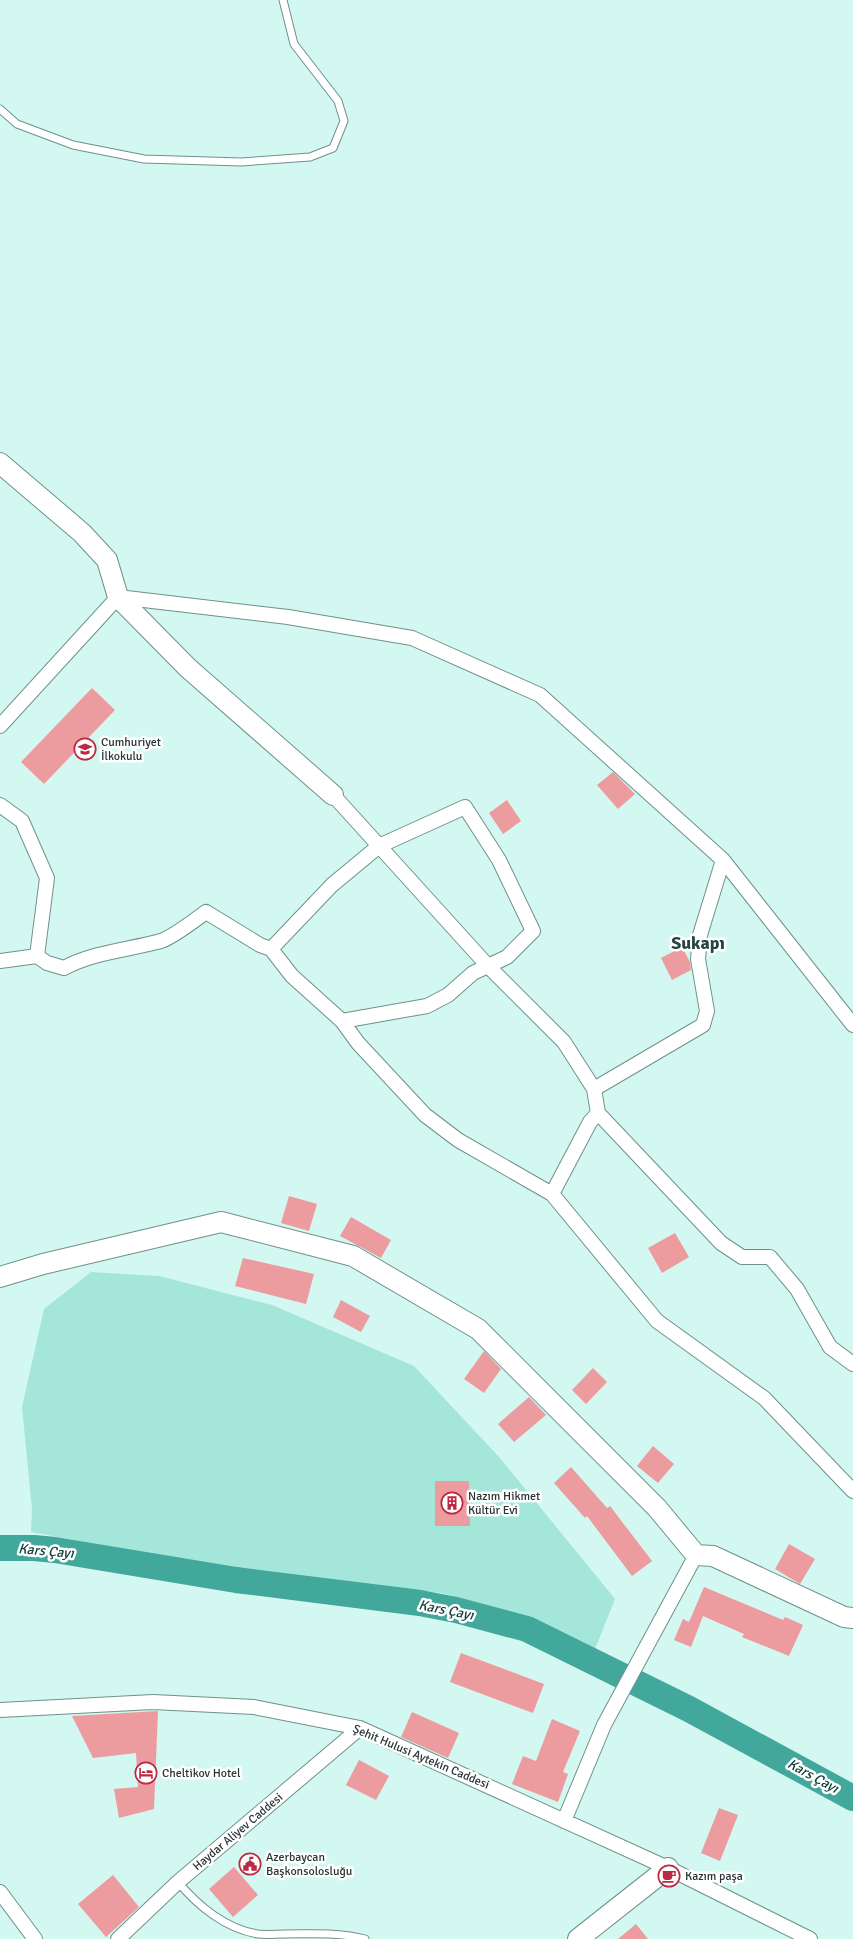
<svg xmlns="http://www.w3.org/2000/svg" width="853" height="1939" viewBox="0 0 853 1939" font-family="Signika,sans-serif">
<style>
.green{fill:#a5e6db}
.lines{fill:none;stroke-linecap:round;stroke-linejoin:round}
.river{stroke:#41a89b;stroke-width:26}
.building{fill:#ec9b9e}
.lane-casing{stroke:#6f918b;stroke-width:9}
.street-casing{stroke:#6f918b;stroke-width:16}
.secondary-casing{stroke:#6f918b;stroke-width:22}
.lane{stroke:#fff;stroke-width:7}
.street{stroke:#fff;stroke-width:14}
.secondary{stroke:#fff;stroke-width:20}
.labels{text-anchor:middle;dominant-baseline:central;stroke-width:5;stroke-linejoin:round;paint-order:stroke}
.poi-label{font-size:12px;fill:#273533;stroke:#fff;text-anchor:start}
.street-label{font-size:12px;fill:#273533;stroke:#fff}
.water-label{font-size:14px;font-style:italic;fill:#103f39;stroke:#fff}
.district-label{font-size:18px;font-weight:bold;fill:#264540;stroke:#fff}
</style>
<rect width="100%" height="100%" fill="#d3f7f1"/>
<path class="green" d="M91 1272 159 1276 272 1305 414 1366 500 1458 615 1599 595 1649 526 1617 442 1593 255 1573 31 1532 32 1509 22 1407 44 1309Z"/>
<g class="lines">
<path class="river" d="M0 1548H34L55 1550 236 1580 420 1603 456 1610 527 1629 689 1709 853 1798"/>
</g>
<path class="building" d="M92 688 115 710 44 784 21 762Z
M613 772 635 794 618 809 597 785Z
M507 800 521 821 503 834 489 813Z
M682 947 690 962 691 970 672 980 661 958Z
M289 1196 317 1204 309 1231 281 1223Z
M351 1217 391 1240 381 1258 340 1236Z
M675 1233 689 1257 662 1273 648 1248Z
M243 1258 314 1274 306 1304 235 1286Z
M341 1300 370 1316 361 1332 333 1317Z
M484 1351 501 1369 484 1393 464 1379Z
M593 1368 607 1382 586 1404 572 1390Z
M529 1397 546 1415 514 1442 498 1424Z
M653 1446 674 1464 658 1483 637 1466Z
M571 1467 607 1508 610 1506 652 1561 632 1576 587 1516 585 1518 554 1483Z
M435 1481H469L470 1526H435Z
M789 1544 815 1559 800 1584 775 1569Z
M704 1587 783 1620 785 1617 803 1625 789 1656 742 1637 744 1634 703 1616 691 1647 674 1640 683 1619 689 1622Z
M461 1653 544 1684 533 1713 450 1682Z
M158 1711 154 1809 119 1818 114 1789 138 1787 136 1753 93 1758 72 1716Z
M412 1712 459 1733 448 1758 401 1737Z
M552 1719 580 1731 563 1772 568 1774 558 1802 512 1784 523 1756 536 1761Z
M359 1760 389 1776 376 1800 346 1785Z
M719 1808 738 1815 720 1861 701 1853Z
M234 1867 258 1895 233 1917 209 1889Z
M113 1875 139 1907 106 1937 78 1904Z
M636 1924 648 1939H618Z"/>
<g class="lines">
<g class="lane-casing">
<path id="lane" d="M0 109 17 124 73 145 144 159 241 162 310 157 333 148 344 121 338 101 294 44 283 0
M178 1882C198 1906 226 1929 258 1934 266 1935 276 1934 285 1934 312 1934 339 1932 365 1939"/>
</g>
<g class="street-casing">
<path id="street" d="M0 726 118 597 288 617 412 638 540 695 723 860 853 1025
M333 795 488 966 564 1042 594 1089 598 1113 721 1243 742 1257H770L797 1289 830 1347 853 1364
M0 805 22 821 47 878 37 956
M271 949 332 885 379 846 465 807 499 860 533 931 507 957 473 973 448 995 427 1006 342 1021
M0 961 37 956 47 963 64 968C94 952 128 950 161 941 173 937 195 920 206 912L260 945 271 949 292 976 342 1021 358 1043 425 1115 458 1140 552 1194 657 1321 764 1398 853 1491
M594 1089 703 1025 707 1011 698 959 700 935 723 860
M552 1194 590 1122 598 1113
M0 1710 153 1702 254 1707 360 1728 668 1868 810 1939
M564 1821 604 1725 696 1555
M0 1892 35 1939
M118 1939 178 1882 360 1728"/>
</g>
<g class="secondary-casing">
<path id="secondary" d="M0 463 82 533 107 560 118 597 188 668 333 795
M0 1277 43 1264 221 1222 353 1256 478 1329 657 1508 696 1555 713 1556 844 1617 853 1618
M578 1939 668 1868"/>
</g>
<use href="#lane" class="lane"/>
<use href="#street" class="street"/>
<use href="#secondary" class="secondary"/>
</g>
<defs>
<g id="school-ring" transform="scale(1.125)"><circle r="9.5" fill="#fff" stroke="#bb2a43" stroke-width="1.5"/><path d="M0-5L7-2L0 1L-7-2ZM-4 1L0 2.5L4 1V4Q0 6-4 4Z" fill="#bb2a43"/></g>
<g id="building-ring" transform="scale(1.125)"><circle r="9.5" fill="#fff" stroke="#bb2a43" stroke-width="1.5"/><path d="M-4-6H4V6H1V3H-1V6H-4ZM-2.5-4.3h1.7v1.8h-1.7ZM.8-4.3h1.7v1.8H.8ZM-2.5-1h1.7V.8h-1.7ZM.8-1h1.7V.8H.8Z" fill="#bb2a43"/></g>
<g id="hotel-ring" transform="scale(1.125)"><circle r="9.5" fill="#fff" stroke="#bb2a43" stroke-width="1.5"/><path d="M-6-4.5h1.5V1H6V5H4.5V3h-9V5H-6ZM-4 0a1.8 1.8 0 1 1 3.6 0ZM.5 0V-2.5h3Q6-2.5 6 0Z" fill="#bb2a43"/></g>
<g id="civic-ring" transform="scale(1.125)"><circle r="9.5" fill="#fff" stroke="#bb2a43" stroke-width="1.5"/><path d="M-.6-6.5H3V-4.5H.6V-3L4-1V1h2V6H-6V1h2V-1L-.6-3ZM-1.2 2.5V6h2.4V2.5Z" fill="#bb2a43"/></g>
<g id="cafe-ring" transform="scale(1.125)"><circle r="9.5" fill="#fff" stroke="#bb2a43" stroke-width="1.5"/><path d="M-5.5-4.5H6V0H3Q3 3.5 0 3.5H-2.5Q-5.5 3.5-5.5 0ZM3-3.2v2h1.7v-2ZM-6 4.5H4V6H-6Z" fill="#bb2a43"/></g>
</defs>
<g fill-rule="evenodd">
<use href="#school-ring" x="85" y="749"/>
<use href="#building-ring" x="452" y="1503"/>
<use href="#hotel-ring" x="146" y="1773"/>
<use href="#civic-ring" x="250" y="1864"/>
<use href="#cafe-ring" x="669" y="1876"/>
</g>
<g class="labels">
<g class="poi-label">
<text x="101" y="742">Cumhuriyet<tspan x="101" dy="14">İlkokulu</tspan></text>
<text x="468" y="1496">Nazım Hikmet<tspan x="468" dy="14">Kültür Evi</tspan></text>
<text x="162" y="1773">Cheltikov Hotel</text>
<text x="266" y="1857">Azerbaycan<tspan x="266" dy="14">Başkonsolosluğu</tspan></text>
<text x="685" y="1876">Kazım paşa</text>
</g>
<g class="street-label">
<text transform="translate(421 1757) rotate(23)">Şehit Hulusi Aytekin Caddesi</text>
<text transform="translate(238 1832) rotate(-40)">Haydar Aliyev Caddesi</text>
</g>
<g class="water-label">
<text transform="translate(46 1551) rotate(5)">Kars Çayı</text>
<text transform="translate(446 1610) rotate(11)">Kars Çayı</text>
<text transform="translate(813 1776) rotate(29)">Kars Çayı</text>
</g>
<g class="district-label">
<text x="698" y="943">Sukapı</text>
</g>
</g>
</svg>
